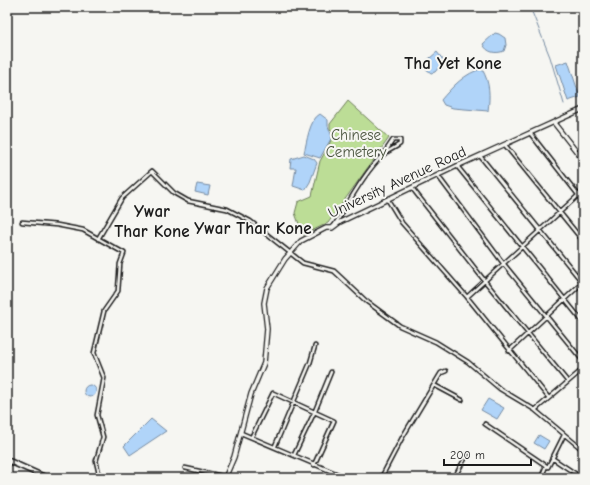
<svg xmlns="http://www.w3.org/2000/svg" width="590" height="485" viewBox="0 0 590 485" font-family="'Comic Neue',sans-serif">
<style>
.green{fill:#bcdd96;stroke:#6c7c59}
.water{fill:#b0d4f9;stroke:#758aa1}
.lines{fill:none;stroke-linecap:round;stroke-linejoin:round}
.stream{stroke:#758aa1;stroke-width:1}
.street-casing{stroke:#1c1c1c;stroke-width:5.5}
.secondary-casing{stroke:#1c1c1c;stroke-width:6}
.primary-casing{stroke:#1c1c1c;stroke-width:7}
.street{stroke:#f6f6f2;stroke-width:2.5}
.secondary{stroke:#f6f6f2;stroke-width:3.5}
.primary{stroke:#f6f6f2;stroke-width:4}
.labels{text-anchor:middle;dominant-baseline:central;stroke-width:4;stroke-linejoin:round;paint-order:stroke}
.park-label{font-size:15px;fill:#4c5641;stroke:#f6f6f2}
.street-label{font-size:15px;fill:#1c1c1c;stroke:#f6f6f2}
.quarter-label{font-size:17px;font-weight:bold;fill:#1c1c1c;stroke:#f6f6f2}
</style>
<rect width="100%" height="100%" fill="#f6f6f2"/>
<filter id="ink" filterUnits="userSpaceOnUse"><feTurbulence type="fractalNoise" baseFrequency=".025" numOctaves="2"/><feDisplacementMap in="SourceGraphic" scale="8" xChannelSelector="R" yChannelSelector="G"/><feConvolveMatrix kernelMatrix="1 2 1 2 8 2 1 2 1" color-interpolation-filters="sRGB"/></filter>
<g filter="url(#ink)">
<path class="green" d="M348 101 389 138 328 223 303 235 295 213 298 202 312 196 320 161 328 147 334 133 330 129V124Z"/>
<path class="water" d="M495 33 499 34 505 38 506 45 504 51C496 54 487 53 483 44Z
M437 52 444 61 435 72 431 73 425 68 423 64Z
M568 61 580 97 568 101 556 65Z
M482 69C490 83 490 95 488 111L453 108 444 105 441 100C451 88 466 72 482 69Z
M320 114 328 120V126L332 137 320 158 304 153C307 142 309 120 320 114Z
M304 155 314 159 317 163 310 182 305 190 293 186 296 168H290L291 159Z
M197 184 210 186 208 195 195 192Z
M84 391a6 6 0 1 1 12 0a6 6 0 1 1-12 0Z
M488 399 504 408 497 419 481 410Z
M151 419 166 431 130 455 124 446Z
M539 435 549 441 544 449 534 443Z"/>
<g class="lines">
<path class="stream" d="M530 7 550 57 564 104"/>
<g class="street-casing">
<path id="street" d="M530 133 583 201
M505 145 583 241
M480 156 583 283
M457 166 583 322
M438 176 503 263 583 361
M412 188 484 280 568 382
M388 200 402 223 467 297 548 397
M22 222 57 225 83 230 124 253 120 264 118 291 104 311 94 353 104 378 97 415 103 437 96 461 100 478
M334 226C348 204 365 171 384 154 389 150 395 148 400 144V140H393L383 155
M98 239 122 198 152 171 174 193 188 201 227 209 250 221 303 263 334 271 366 301 400 326 436 342 468 362 500 389 535 410 583 450
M467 297 583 191
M509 351 583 282
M434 385 462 400
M535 410 583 369
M485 424 548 467
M241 433 347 478
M252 436 273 393 334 421 314 465
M275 446 310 363 315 346
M294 455 315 411 331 372
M552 458 582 478
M185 468 226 477
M281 477 283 478
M330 478 333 472
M381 478 402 438 441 373 446 371
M454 478 467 455
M541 478 546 466 548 467 564 435"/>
</g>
<g class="secondary-casing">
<path id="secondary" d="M554 123 583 160
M225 478 234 457 251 394 264 363 267 329 264 303 267 288 285 259 301 241 326 228H332L340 222 457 166 583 109"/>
</g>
<g class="primary-casing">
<path id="primary" d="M7 460 47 478"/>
</g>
<use href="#street" class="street"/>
<use href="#secondary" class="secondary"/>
<use href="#primary" class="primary"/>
</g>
</g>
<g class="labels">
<g class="park-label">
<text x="356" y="135">Chinese<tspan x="356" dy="17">Cemetery</tspan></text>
</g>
<g class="street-label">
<text transform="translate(397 182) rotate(-25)">University Avenue Road</text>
</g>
<g class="quarter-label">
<text x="453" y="63">Tha Yet Kone</text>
<text x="152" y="211">Ywar<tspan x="152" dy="20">Thar Kone</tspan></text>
<text x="253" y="228">Ywar Thar Kone</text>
</g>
</g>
<rect width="590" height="485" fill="none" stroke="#f6f6f2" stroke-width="24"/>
<rect x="12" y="12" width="566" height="461" fill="none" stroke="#1c1c1c" stroke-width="1.5" filter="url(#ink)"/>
<path d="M444 459v6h87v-6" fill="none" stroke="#1c1c1c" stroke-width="2"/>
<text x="450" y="459" font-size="12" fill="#1c1c1c" stroke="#f6f6f2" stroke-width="3" paint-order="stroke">200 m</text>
</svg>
